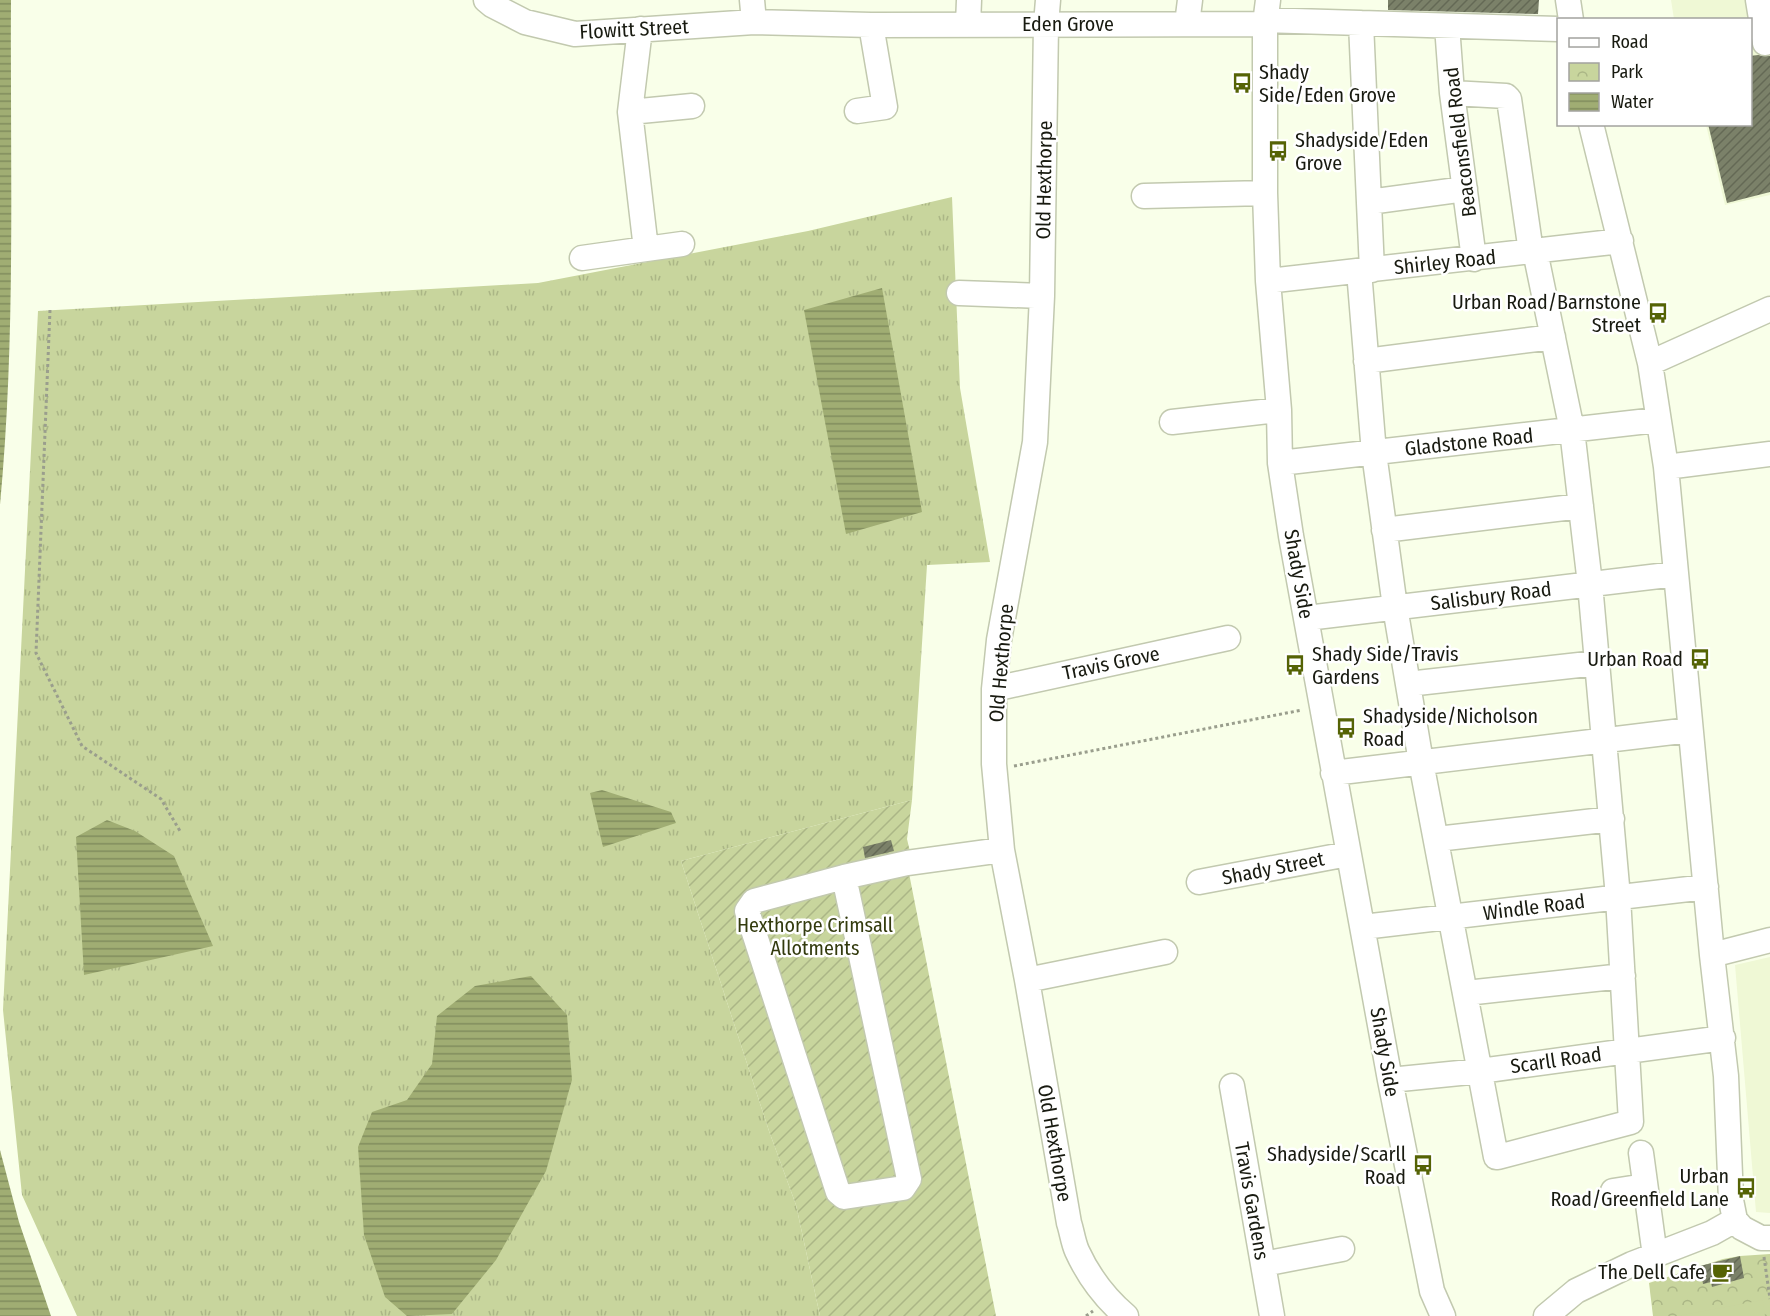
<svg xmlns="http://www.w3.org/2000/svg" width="1770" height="1316" viewBox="0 0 1770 1316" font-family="'Fira Sans Condensed',sans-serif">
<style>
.built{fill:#eff8d5}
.grass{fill:url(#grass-tufts)}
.park{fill:url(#park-crowns)}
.garden{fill:url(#garden-furrows)}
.pitch{fill:#c8d59d}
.water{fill:url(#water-rules)}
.building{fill:url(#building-hatch)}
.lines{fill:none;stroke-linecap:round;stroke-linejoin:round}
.minor-casing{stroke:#c2c9af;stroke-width:27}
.path{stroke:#9a9e8d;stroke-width:3;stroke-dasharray:3 3;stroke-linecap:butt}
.minor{stroke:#fff;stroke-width:24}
.labels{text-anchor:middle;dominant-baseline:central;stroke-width:5;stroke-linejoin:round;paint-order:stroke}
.street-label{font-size:20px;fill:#181a10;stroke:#fff}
.poi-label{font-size:20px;fill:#181a10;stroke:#fff;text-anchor:end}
.park-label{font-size:20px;fill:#333b0e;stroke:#fff}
</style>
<defs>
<pattern id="grass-tufts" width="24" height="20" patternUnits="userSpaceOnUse" patternTransform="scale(1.5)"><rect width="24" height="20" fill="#c8d59d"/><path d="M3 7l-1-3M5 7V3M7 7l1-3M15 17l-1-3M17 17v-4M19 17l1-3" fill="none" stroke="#abb686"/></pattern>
<pattern id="park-crowns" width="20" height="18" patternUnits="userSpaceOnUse" patternTransform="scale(1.5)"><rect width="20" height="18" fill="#c8d59d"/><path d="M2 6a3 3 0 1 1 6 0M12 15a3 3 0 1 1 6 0" fill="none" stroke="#abb686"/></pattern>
<pattern id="garden-furrows" width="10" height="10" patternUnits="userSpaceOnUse" patternTransform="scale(1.5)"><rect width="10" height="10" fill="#c8d59d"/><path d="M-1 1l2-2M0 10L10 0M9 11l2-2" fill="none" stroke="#abb686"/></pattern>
<pattern id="water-rules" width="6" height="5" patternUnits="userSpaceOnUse" patternTransform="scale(1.5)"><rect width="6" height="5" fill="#a0ad73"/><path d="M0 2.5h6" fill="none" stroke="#818c5d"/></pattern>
<pattern id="building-hatch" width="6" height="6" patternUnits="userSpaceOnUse" patternTransform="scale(1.5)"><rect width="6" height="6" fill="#7b8169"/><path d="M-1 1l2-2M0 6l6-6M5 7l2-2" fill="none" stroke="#646955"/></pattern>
</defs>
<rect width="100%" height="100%" fill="#f9ffe9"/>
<path class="built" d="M1671 0H1770V195L1725 205 1706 125 1750 124V20L1674 19Z
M1770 957V1213L1756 1212 1735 965Z"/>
<path class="grass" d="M952 197 960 388 990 562 927 565 912 800 681 861 769 1131 796 1205 820 1316H77L22 1195 3 1010 38 311 538 283 808 231Z"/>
<path class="park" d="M1770 1254V1316H1653L1649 1283 1723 1259 1740 1256Z"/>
<path class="garden" d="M912 800 907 839 911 856 906 858 996 1316H820L796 1205 769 1131 681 861Z"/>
<path class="pitch" d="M1763 1300 1765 1316H1677Z"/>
<path class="water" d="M0 0H11C10 169 16 336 0 505Z
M882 288 922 512 846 534 804 310Z
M602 790 671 812 676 823 603 847 590 793Z
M107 820 135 831 174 856 213 946 84 975 76 837Z
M531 976 567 1015 572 1080 546 1171 496 1260 452 1314 407 1316 385 1297 364 1235 358 1147 372 1112 407 1100 432 1064 437 1016 475 986Z
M0 1150 19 1222 51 1316H0Z"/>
<path class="building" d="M1388 0H1539L1538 14 1388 10Z
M1758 55 1770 56V192L1727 203 1708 124H1750V56Z
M891 840 894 851 865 858 863 847Z
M1740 1256 1744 1278 1712 1287 1711 1282 1703 1284 1700 1266Z"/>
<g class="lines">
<g class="minor-casing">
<path id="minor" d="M486 0 492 5 525 22 575 34 754 22 871 25 1265 24
M752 0 754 22
M1048 0 1046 24 1042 296 1035 442 999 640 994 689V764L1002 850 1027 980 1069 1223C1072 1232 1073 1242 1077 1251 1088 1275 1106 1299 1126 1316
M1268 0 1265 24V193L1268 281 1279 410 1280 463 1291 536 1390 1080 1432 1291 1443 1316
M1568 0 1571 20
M1758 0 1765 43
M1265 20 1558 29
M1361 23 1372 270
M1187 24 1190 0
M968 25 969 0
M1447 26 1452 93 1474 259
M1452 93 1506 96 1509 99 1531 252
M857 111 885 107 871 25
M630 112 692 106
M1591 124 1650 363 1666 467 1712 955 1726 1076 1731 1200 1735 1220 1742 1228 1761 1238H1770
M1144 196 1265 193
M1369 202 1465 189
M646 249 682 244
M582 258 646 249 630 112 640 29
M1359 271 1374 453 1395 607 1421 762 1496 1157H1498L1631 1122 1618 897 1590 584 1572 430 1535 251
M1268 281 1621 241
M959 293 1042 296
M1366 361 1553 337
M1650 363 1770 309
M1172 422 1279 410
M1280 463 1657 420
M1666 467 1770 454
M1384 530 1581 506
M1307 618 1676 574
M1408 684 1597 663
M994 689 1228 638
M1333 773 1690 730
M1437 839 1612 819
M844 877 909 1179 903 1188 844 1197 838 1192 747 911 754 901 844 877 907 863 1002 850
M1199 882 1348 854
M1363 927 1706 887
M1712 955 1770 940
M1027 980 1165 952
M1466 993 1623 976
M1390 1080 1480 1071 1723 1038
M1232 1086 1272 1316
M1641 1153 1655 1256
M1613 1191 1645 1186
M1263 1264 1342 1249
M1546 1316 1576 1291 1632 1264 1712 1233 1735 1220"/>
</g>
<path class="path" d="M50 310 36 653 82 746 161 799 180 831
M1014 766 1302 710
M1764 1257 1770 1299
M1086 1316 1093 1311"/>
<use href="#minor" class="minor"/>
</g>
<defs>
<g id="bus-bare" transform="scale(1.62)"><path d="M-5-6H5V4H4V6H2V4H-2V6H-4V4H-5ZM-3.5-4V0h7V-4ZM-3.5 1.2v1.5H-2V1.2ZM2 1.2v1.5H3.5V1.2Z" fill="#556305" stroke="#fff" stroke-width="2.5" paint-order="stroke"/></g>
<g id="cafe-bare" transform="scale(1.62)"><path d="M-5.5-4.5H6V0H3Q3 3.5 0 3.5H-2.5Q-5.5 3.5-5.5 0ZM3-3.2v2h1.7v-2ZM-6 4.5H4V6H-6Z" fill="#556305" stroke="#fff" stroke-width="2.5" paint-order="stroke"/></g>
</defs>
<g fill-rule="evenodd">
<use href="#bus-bare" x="1242" y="83"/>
<use href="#bus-bare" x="1278" y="151"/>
<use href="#bus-bare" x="1658" y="313"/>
<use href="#bus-bare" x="1700" y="659"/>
<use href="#bus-bare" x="1295" y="665"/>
<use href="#bus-bare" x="1346" y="728"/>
<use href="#bus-bare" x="1423" y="1165"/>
<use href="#bus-bare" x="1746" y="1188"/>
<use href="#cafe-bare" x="1722" y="1272"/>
</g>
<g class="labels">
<g class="street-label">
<text x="1068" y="24">Eden Grove</text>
<text transform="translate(634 29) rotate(-3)">Flowitt Street</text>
<text transform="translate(1460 142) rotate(-97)">Beaconsfield Road</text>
<text transform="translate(1044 180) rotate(-89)">Old Hexthorpe</text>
<text transform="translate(1445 262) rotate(-6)">Shirley Road</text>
<text transform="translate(1469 442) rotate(-6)">Gladstone Road</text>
<text transform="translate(1299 574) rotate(80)">Shady Side</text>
<text transform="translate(1491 596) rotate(-7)">Salisbury Road</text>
<text transform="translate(1001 663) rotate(-85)">Old Hexthorpe</text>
<text transform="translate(1111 663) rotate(-12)">Travis Grove</text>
<text transform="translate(1273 868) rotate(-11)">Shady Street</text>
<text transform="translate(1534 907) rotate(-7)">Windle Road</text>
<text transform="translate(1385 1052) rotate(80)">Shady Side</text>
<text transform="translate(1556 1060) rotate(-8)">Scarll Road</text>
<text transform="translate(1055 1143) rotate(80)">Old Hexthorpe</text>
<text transform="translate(1252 1201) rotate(80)">Travis Gardens</text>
</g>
<g class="poi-label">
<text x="1259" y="72" text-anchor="start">Shady<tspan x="1259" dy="23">Side/Eden Grove</tspan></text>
<text x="1295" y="140" text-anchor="start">Shadyside/Eden<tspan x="1295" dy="23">Grove</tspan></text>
<text x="1641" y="302">Urban Road/Barnstone<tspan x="1641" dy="23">Street</tspan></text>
<text x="1312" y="654" text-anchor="start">Shady Side/Travis<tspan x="1312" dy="23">Gardens</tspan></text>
<text x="1683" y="659">Urban Road</text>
<text x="1363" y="716" text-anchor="start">Shadyside/Nicholson<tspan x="1363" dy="23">Road</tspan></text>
<text x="1406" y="1154">Shadyside/Scarll<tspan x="1406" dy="23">Road</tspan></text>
<text x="1729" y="1176">Urban<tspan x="1729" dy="23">Road/Greenfield Lane</tspan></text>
<text x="1705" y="1272">The Dell Cafe</text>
</g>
<g class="park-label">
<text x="815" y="925">Hexthorpe Crimsall<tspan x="815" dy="23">Allotments</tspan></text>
</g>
</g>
<rect x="1557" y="18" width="195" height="108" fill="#ffffff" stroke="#a3a39f" stroke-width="1.5"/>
<rect x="1569" y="38" width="30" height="9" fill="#ffffff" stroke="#a3a39f" stroke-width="1.5"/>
<text x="1611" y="48" font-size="18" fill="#181a10">Road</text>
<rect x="1569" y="63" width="30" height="18" fill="url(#park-crowns)" stroke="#a3a39f" stroke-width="1.5"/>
<text x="1611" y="78" font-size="18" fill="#181a10">Park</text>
<rect x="1569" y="93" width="30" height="18" fill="url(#water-rules)" stroke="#a3a39f" stroke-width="1.5"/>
<text x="1611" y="108" font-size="18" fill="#181a10">Water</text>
</svg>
